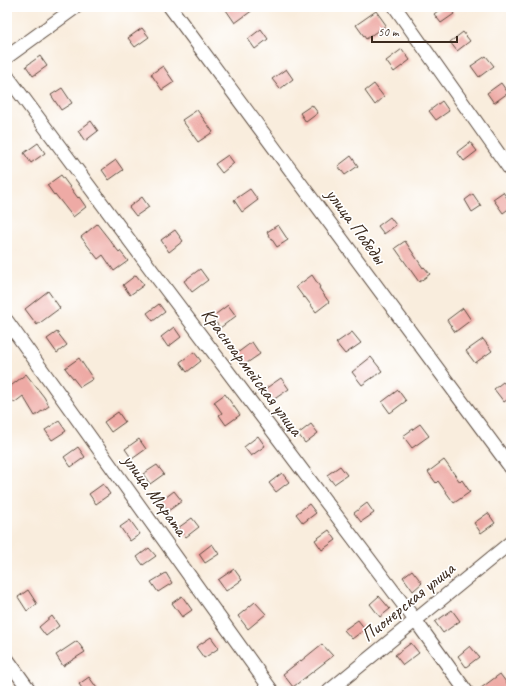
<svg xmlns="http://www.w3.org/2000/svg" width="518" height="698" viewBox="0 0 518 698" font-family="Caveat,sans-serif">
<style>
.building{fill:#eeaaa5}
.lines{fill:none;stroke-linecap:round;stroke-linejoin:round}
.street-casing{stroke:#58473b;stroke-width:15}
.street{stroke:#fff;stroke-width:13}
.labels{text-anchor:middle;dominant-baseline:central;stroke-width:3.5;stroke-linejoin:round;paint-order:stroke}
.street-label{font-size:19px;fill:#3b2a1e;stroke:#fff}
</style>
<rect width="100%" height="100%" fill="#fff"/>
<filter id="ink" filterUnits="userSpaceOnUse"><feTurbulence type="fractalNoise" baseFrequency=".025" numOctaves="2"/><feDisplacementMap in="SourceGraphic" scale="8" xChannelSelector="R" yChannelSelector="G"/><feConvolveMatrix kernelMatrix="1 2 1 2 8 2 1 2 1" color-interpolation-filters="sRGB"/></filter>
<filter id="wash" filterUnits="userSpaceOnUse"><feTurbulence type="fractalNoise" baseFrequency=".012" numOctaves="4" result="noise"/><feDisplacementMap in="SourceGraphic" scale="16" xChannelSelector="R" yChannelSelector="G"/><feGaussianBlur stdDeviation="0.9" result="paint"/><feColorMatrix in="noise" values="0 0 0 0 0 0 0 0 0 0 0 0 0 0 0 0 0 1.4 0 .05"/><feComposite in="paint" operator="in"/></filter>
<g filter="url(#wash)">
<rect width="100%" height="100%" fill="#f9eddd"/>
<g id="blocks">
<path class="building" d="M224 7H257L235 23Z
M443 7H450L454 14 441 23 434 14Z
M376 11 386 25 366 39 356 25Z
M142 28 149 37 135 47 128 38Z
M261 29 268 39 255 49 248 39Z
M463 32 470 41 457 51 450 42Z
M402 49 410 60 394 72 386 61Z
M40 56 47 66 33 76 26 66Z
M486 56 494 66 479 77 471 66Z
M163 66 174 82 162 90 151 74Z
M286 69 293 79 280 89 272 79Z
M501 83 508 93 494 103 487 93Z
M374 84 384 97 375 105 365 91Z
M62 88 72 103 61 110 51 95Z
M442 101 449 111 436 120 429 111Z
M312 105 318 113 306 122 300 113Z
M197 110 213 132 198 142 182 120Z
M91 121 98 131 85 141 78 131Z
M470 142 477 151 464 161 457 152Z
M38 143 45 153 31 163 24 153Z
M228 155 234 163 222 173 215 164Z
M351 156 358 166 345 175 338 166Z
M116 160 123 170 109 180 102 170Z
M61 175 78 198 79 197 86 207 73 217 55 194 54 195 47 185Z
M250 189 258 200 242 212 234 200Z
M503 192 511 204V207L503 213 493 199Z
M473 194 481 206 472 212 465 200Z
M142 197 149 207 136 216 129 207Z
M390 217 396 225 384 234 378 226Z
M97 224 119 252 120 251 128 261 114 271 103 255 98 259 81 237Z
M278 225 288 240 277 247 267 232Z
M175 230 183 241 169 252 161 240Z
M405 241 423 268 424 267 430 274 419 282 395 248Z
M200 269 208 280 192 292 184 281Z
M136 275 144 285 130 295 123 285Z
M312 275 320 287 319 288 329 302 316 312 305 297 304 298 296 287Z
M48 291 60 308 37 325 25 309Z
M159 304 165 312 153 321 147 313Z
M228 305 236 316 220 328 212 317Z
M463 308 471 320 455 332 447 320Z
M174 327 181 337 168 347 161 337Z
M57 332 67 345 57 353 47 339Z
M352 332 361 343 345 354 336 343Z
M483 339 492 351 475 363 466 351Z
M252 342 260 354 244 365 236 354Z
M194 352 201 361 187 372 180 362Z
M371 357 382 371 362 385 352 372Z
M79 358 93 379 80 387 65 368Z
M26 374 44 397 49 406 35 416 23 396 14 403 7 394V389Z
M281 378 289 389 273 400 265 389Z
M503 382 511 391V397L504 402 494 389Z
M398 390 406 401 390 413 382 402Z
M225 394 240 415 226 425 219 415 222 413 214 402Z
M118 412 125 422 111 432 104 422Z
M59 421 66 431 52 440 45 430Z
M311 424 318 433 305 443 298 434Z
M420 424 429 436 412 448 403 436Z
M258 436 265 446 251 456 244 447Z
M139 439 146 449 132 459 125 449Z
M78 447 85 457 71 467 64 457Z
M444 460 460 482 462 480 470 492 454 503 438 481 436 483 428 472Z
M157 465 164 474 150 484 143 474Z
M340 466 347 475 334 484 327 475Z
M282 473 289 482 276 492 269 483Z
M103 484 110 494 96 504 89 494Z
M174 491 182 501 168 511 161 501Z
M367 503 374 513 361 522 354 513Z
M309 504 316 513 303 523 296 514Z
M488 513 495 523 481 533 474 523Z
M192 518 199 527 186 537 178 528Z
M130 520 140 534 130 541 120 527Z
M329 530 336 540 322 550 315 540Z
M212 544 219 554 205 563 199 554Z
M149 548 156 556 143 565 137 557Z
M234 569 242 580 226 591 218 580Z
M412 570 422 583 413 591 403 577Z
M166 573 172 583 158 592 151 582Z
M28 590 37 604 27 611 18 597Z
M182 596 192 610 182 617 172 603Z
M379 596 390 609 380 617 370 604Z
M255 602 266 614 248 629 238 616Z
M452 610 460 621 443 633 435 622Z
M52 616 59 626 46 636 39 627Z
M358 620 365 629 352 639 344 630Z
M211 637 219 648 204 658 196 647Z
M77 641 85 652 63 666 56 655Z
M411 643 419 653 403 665 395 655Z
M322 644 333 656 293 687 283 674 301 660V661Z
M470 646 479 657 466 667 458 656Z
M500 674 509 686 503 691H477Z
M89 677 99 691H84L79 684Z"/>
</g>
</g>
<g filter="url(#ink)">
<use href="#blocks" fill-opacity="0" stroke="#58473b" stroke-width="1"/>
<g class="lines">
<g class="street-casing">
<path id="street" d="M170 7 511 468
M395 7 511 171
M7 57 76 7
M7 76 156 276 415 620 466 691
M7 321 272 691
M7 659 30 691
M329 691 511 542"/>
</g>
<use href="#street" class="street"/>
</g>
</g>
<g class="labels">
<g class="street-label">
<text transform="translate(356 226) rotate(54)">улица Победы</text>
<text transform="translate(252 372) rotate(53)">Красноармейская улица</text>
<text transform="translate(155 495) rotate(54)">улица Марата</text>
<text transform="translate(408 602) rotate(-39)">Пионерская улица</text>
</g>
</g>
<rect width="518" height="698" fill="none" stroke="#fff" stroke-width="24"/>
<path d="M372 36v6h85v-6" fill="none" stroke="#3b2a1e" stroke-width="2"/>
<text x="378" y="36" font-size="12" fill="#3b2a1e" stroke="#ffffff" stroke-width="3" paint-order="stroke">50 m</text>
</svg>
